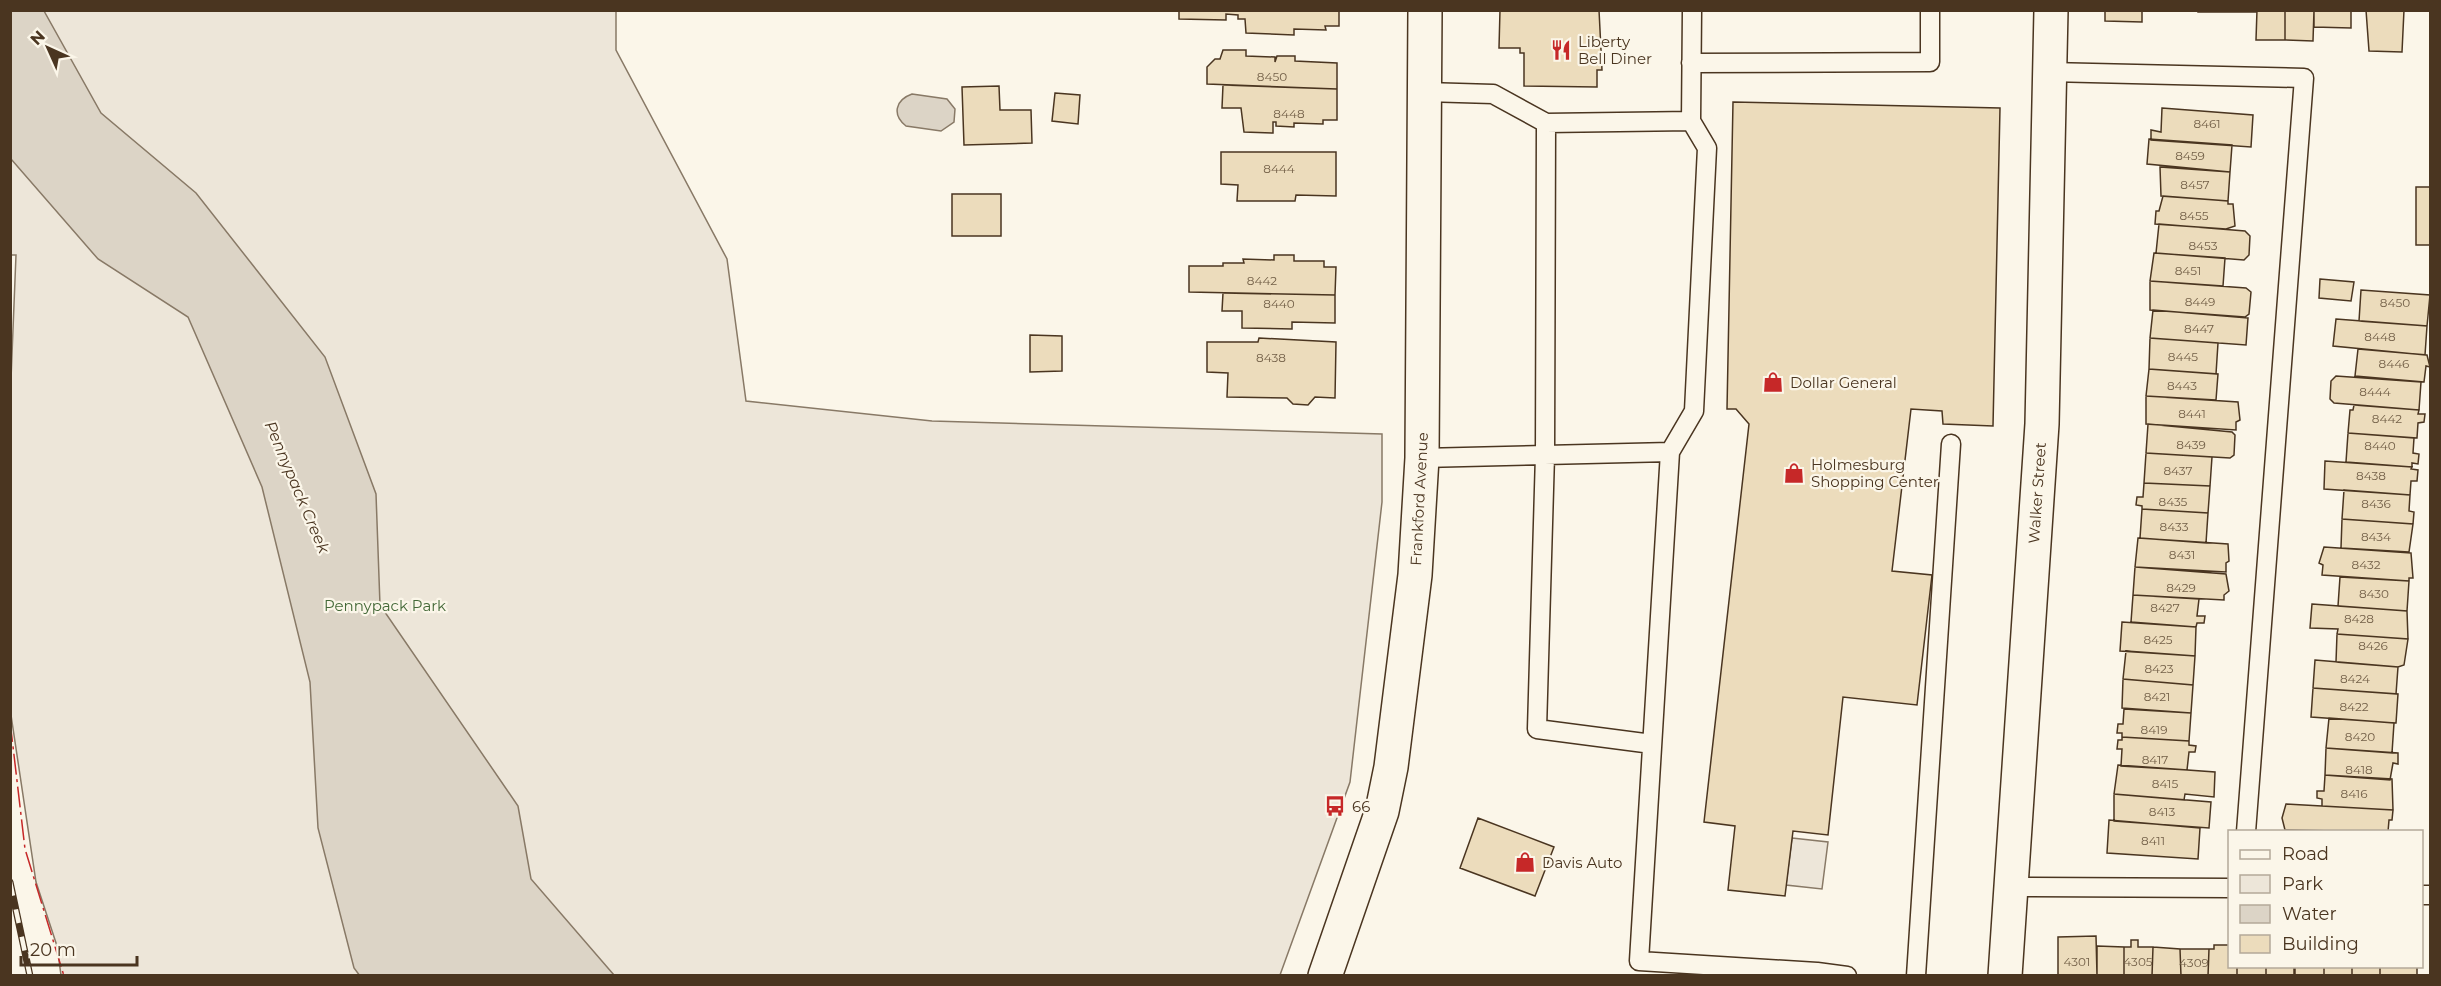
<svg xmlns="http://www.w3.org/2000/svg" width="2441" height="986" viewBox="0 0 2441 986" font-family="Montserrat,sans-serif">
<style>
.green{fill:#ede6d9;stroke:#887966;stroke-width:1.5}
.water{fill:#dcd4c6;stroke:#887966;stroke-width:1.5}
.building{fill:#ecdcbc;stroke:#4a3520;stroke-width:1.5}
.lines{fill:none;stroke-linecap:round;stroke-linejoin:round}
.service-casing{stroke:#4a3520;stroke-width:21}
.minor-casing{stroke:#4a3520;stroke-width:36}
.primary-casing{stroke:#4a3520;stroke-width:36}
.service{stroke:#fbf6e9;stroke-width:18}
.minor{stroke:#fbf6e9;stroke-width:33}
.primary{stroke:#fbf6e9;stroke-width:33}
.rail-casing{stroke:#4a3520;stroke-width:7}
.rail{stroke:#fbf6e9;stroke-width:4.5;stroke-dasharray:14;stroke-linecap:butt}
.power{stroke:#c62828;stroke-width:1.5;stroke-dasharray:21 4.5 3 4.5;stroke-linecap:butt}
.labels{text-anchor:middle;dominant-baseline:central;stroke-width:4.5;stroke-linejoin:round;paint-order:stroke}
.number-label{font-size:12px;fill:#725f47}
.poi-label{font-size:15px;fill:#4a3520;stroke:#fbf6e9;text-anchor:start}
.street-label{font-size:15px;fill:#4a3520;stroke:#fbf6e9}
.park-label{font-size:15px;fill:#436837;stroke:#fbf6e9}
.water-label{font-size:16px;font-style:italic;fill:#4a3520;stroke:#fbf6e9}
</style>
<rect width="100%" height="100%" fill="#fbf6e9"/>
<path class="green" d="M11 11H616V50L727 259 746 401 932 421 1382 434V502L1350 782 1280 975H61L57 946 36 882 11 715 10 404 16 255H11Z
M1792 838 1828 842 1822 889 1786 885Z"/>
<path class="water" d="M10 11H44L101 113 196 193 325 357 376 494 380 605 518 806 531 879 614 975 360 976 354 968 318 828 310 682 262 487 188 317 98 259 11 159Z
M912 94 947 99 955 109 954 122 941 131 906 126C892 115 895 100 912 94Z"/>
<path class="building" d="M1179 10H1339V26H1325L1326 30 1294 29V35L1246 33 1245 19H1238V15L1226 14V20L1179 19Z
M1500 10H1599L1602 70H1597V87L1524 86V53H1520V48H1499Z
M2105 10H2142V22L2105 21Z
M2198 10H2227V12H2198Z
M2227 10H2257L2256 12H2227Z
M2257 10H2285V40H2256Z
M2285 10H2314L2313 41 2285 40Z
M2314 10H2351V28L2314 27Z
M2366 10H2404L2402 52 2369 51Z
M1223 50H1246V56L1275 57V62L1277 56H1295V61L1337 63V89L1207 84V67L1215 59H1220Z
M1223 85 1337 89V120H1323V124L1294 123V127L1276 126V122H1273V133L1244 132 1241 108H1222Z
M999 86 1000 110H1031L1032 143 964 145 962 87Z
M1055 93 1080 95 1078 124 1052 121Z
M1733 102 2000 108 1993 426 1943 424 1942 411 1911 409 1892 571 1932 575 1917 705 1843 697 1828 835 1793 831 1785 896 1728 890 1735 826 1704 822 1749 424 1736 409H1727Z
M2162 108 2253 115 2251 147 2151 140V130L2161 132Z
M2149 139 2232 145 2230 172 2147 164Z
M1221 152H1336V196L1296 195 1295 201H1237L1238 185 1221 184Z
M2160 167 2230 172 2228 201 2161 196Z
M2416 187H2430V245H2416Z
M952 194H1001V236H952Z
M2163 196 2228 201V204H2233L2235 226 2226 229 2155 224 2156 211H2159Z
M2159 224 2245 231 2250 236 2249 255 2244 260 2156 253Z
M2154 253 2225 258 2223 286 2150 281Z
M1274 255H1294V261H1324V267H1336L1335 295 1189 292V266H1223V263H1244L1243 259 1274 260Z
M2320 279 2354 282 2351 301 2319 298Z
M2150 281 2246 288 2251 292 2249 314 2245 317 2150 310Z
M2361 290 2430 295 2427 326 2359 321Z
M1223 293 1335 295V323L1292 322V329L1242 328V311H1222Z
M2153 310 2248 318 2246 345 2150 338Z
M2336 319 2427 326 2425 355 2333 346Z
M1030 335 1062 336V371L1030 372Z
M1259 338 1336 342 1335 398 1315 397 1308 405 1293 404 1287 398 1227 397 1228 373 1207 372V342H1258Z
M2150 338 2218 343 2216 374 2149 369Z
M2358 349 2427 355 2430 367 2426 366 2424 382 2355 376Z
M2149 369 2218 374 2216 400 2146 396Z
M2336 376 2421 382 2419 410 2334 403 2330 399 2331 381Z
M2146 396 2238 402 2240 420 2236 422V430L2146 424Z
M2354 405 2419 410 2418 414H2425L2424 422 2418 423 2417 438 2348 433 2350 410H2353Z
M2148 424 2232 432 2235 435 2234 455 2230 458 2146 453Z
M2348 433 2414 438 2413 453 2419 454 2418 464 2412 463V467L2346 462Z
M2146 453 2212 457 2210 486 2144 483Z
M2325 461 2412 467 2411 469 2418 470 2417 481H2411L2410 495 2324 489Z
M2144 483 2210 486 2208 513 2142 509V506L2136 505 2137 497H2143Z
M2344 490 2410 495 2409 511 2414 512 2413 524 2342 519Z
M2142 509 2208 513 2206 543 2140 538Z
M2342 519 2413 524 2409 552 2341 548Z
M2138 538 2228 544 2229 561 2226 563V572L2135 567Z
M2324 547 2411 553 2413 578H2409V581L2322 575 2323 565 2319 563Z
M2135 567 2226 574 2229 591 2224 595V600L2133 595Z
M2340 577 2409 581 2407 611 2338 606Z
M2133 595 2199 599 2197 616H2205L2204 623H2197L2196 627 2131 622Z
M2312 604 2407 611 2408 639 2337 634 2338 629 2310 628Z
M2122 622 2196 627 2195 656 2120 651Z
M2337 634 2408 639 2404 665 2398 667 2336 662Z
M2126 651 2195 656 2193 685 2123 679Z
M2315 660 2398 667 2396 694 2313 688Z
M2123 679 2193 685 2191 713 2122 708Z
M2313 688 2398 694 2396 723 2311 717Z
M2124 709 2191 713 2189 741 2122 737V733H2117L2118 724H2123Z
M2329 718 2394 723 2392 753 2326 748Z
M2122 737 2189 741V745L2196 746 2195 752H2189L2187 770 2121 766 2122 749H2117L2118 740H2122Z
M2326 748 2398 753V764L2393 763 2390 780 2325 775Z
M2118 765 2215 772 2214 797 2185 794 2184 800 2114 794Z
M2325 775 2392 779 2393 810 2322 806V799L2317 798V791H2324Z
M2114 794 2211 802 2209 828 2114 821Z
M2286 804 2393 810 2392 820H2389L2388 832 2285 830 2282 818Z
M1478 818 1554 847 1535 896 1460 868Z
M2109 820 2200 828 2198 859 2107 853Z
M2096 936 2097 976H2058V937Z
M2131 940H2138V947H2153L2152 976H2124V947H2131Z
M2214 945H2230V966H2237V976H2208L2209 949H2214Z
M2097 946 2124 947V976H2097Z
M2153 947 2180 949 2181 976H2152Z
M2180 949H2209L2208 976H2181Z
M2237 966H2266V976H2237Z
M2266 966H2294V976H2266Z
M2295 966H2324V976H2295Z
M2324 966H2352V976H2324Z
M2352 966H2380V976H2352Z
M2380 966H2417V976H2380Z"/>
<g class="lines">
<g class="service-casing">
<path id="service" d="M1691 63 1930 62V10
M2049 72 2304 78 2246 832
M1425 92 1493 94 1546 123
M1670 452 1694 411 1707 148 1691 121
M1422 458 1670 452 1639 961 1817 972
M1652 744 1537 729 1545 455 1546 123 1691 121 1692 10
M2011 887 2230 888
M2422 895H2430
M1817 976V972L1847 976
M1916 976 1951 444"/>
</g>
<g class="minor-casing">
<path id="minor" d="M2005 976 2042 424 2051 10"/>
</g>
<g class="primary-casing">
<path id="primary" d="M1325 976 1382 811 1391 767 1415 575 1422 458 1425 10"/>
</g>
<use href="#service" class="service"/>
<use href="#minor" class="minor"/>
<use href="#primary" class="primary"/>
<g class="rail-casing">
<path id="rail" d="M10 882 30 976"/>
</g>
<use href="#rail" class="rail"/>
<path class="power" d="M10 721 25 849 64 976"/>
</g>
<defs>
<g id="restaurant-bare" transform="scale(1.62)"><path d="M-5-6h1v4h1v-4h1v4h1v-4h1v5L-1.5 .5V6h-2V.5L-5-1ZM5-6V6H3V1.5H1.5Q1.5-4 5-6Z" fill="#c62828" stroke="#fbf6e9" stroke-width="2.5" paint-order="stroke"/></g>
<g id="shop-bare" transform="scale(1.62)"><path d="M-5-2.5h2.3a2.7 3.5 0 0 1 5.4 0H5L5.5 6h-11ZM-1.5-2.5h3a1.5 2.3 0 0 0-3 0Z" fill="#c62828" stroke="#fbf6e9" stroke-width="2.5" paint-order="stroke"/></g>
<g id="bus-bare" transform="scale(1.62)"><path d="M-5-6H5V4H4V6H2V4H-2V6H-4V4H-5ZM-3.5-4V0h7V-4ZM-3.5 1.2v1.5H-2V1.2ZM2 1.2v1.5H3.5V1.2Z" fill="#c62828" stroke="#fbf6e9" stroke-width="2.5" paint-order="stroke"/></g>
</defs>
<g fill-rule="evenodd">
<use href="#restaurant-bare" x="1561" y="50"/>
<use href="#shop-bare" x="1773" y="382"/>
<use href="#shop-bare" x="1794" y="473"/>
<use href="#bus-bare" x="1335" y="806"/>
<use href="#shop-bare" x="1525" y="862"/>
</g>
<g class="labels">
<g class="number-label">
<text x="1272" y="76">8450</text>
<text x="1289" y="113">8448</text>
<text x="2207" y="123">8461</text>
<text x="2190" y="155">8459</text>
<text x="1279" y="168">8444</text>
<text x="2195" y="184">8457</text>
<text x="2194" y="215">8455</text>
<text x="2203" y="245">8453</text>
<text x="2188" y="270">8451</text>
<text x="1262" y="280">8442</text>
<text x="2200" y="301">8449</text>
<text x="2395" y="302">8450</text>
<text x="1279" y="303">8440</text>
<text x="2199" y="328">8447</text>
<text x="2380" y="336">8448</text>
<text x="2183" y="356">8445</text>
<text x="1271" y="357">8438</text>
<text x="2394" y="363">8446</text>
<text x="2182" y="385">8443</text>
<text x="2375" y="391">8444</text>
<text x="2192" y="413">8441</text>
<text x="2387" y="418">8442</text>
<text x="2191" y="444">8439</text>
<text x="2380" y="445">8440</text>
<text x="2178" y="470">8437</text>
<text x="2371" y="475">8438</text>
<text x="2173" y="501">8435</text>
<text x="2376" y="503">8436</text>
<text x="2174" y="526">8433</text>
<text x="2376" y="536">8434</text>
<text x="2182" y="554">8431</text>
<text x="2366" y="564">8432</text>
<text x="2181" y="587">8429</text>
<text x="2374" y="593">8430</text>
<text x="2165" y="607">8427</text>
<text x="2359" y="618">8428</text>
<text x="2158" y="639">8425</text>
<text x="2373" y="645">8426</text>
<text x="2159" y="668">8423</text>
<text x="2355" y="678">8424</text>
<text x="2157" y="696">8421</text>
<text x="2354" y="706">8422</text>
<text x="2154" y="729">8419</text>
<text x="2360" y="736">8420</text>
<text x="2155" y="759">8417</text>
<text x="2359" y="769">8418</text>
<text x="2165" y="783">8415</text>
<text x="2354" y="793">8416</text>
<text x="2162" y="811">8413</text>
<text x="2153" y="840">8411</text>
<text x="2077" y="961">4301</text>
<text x="2138" y="961">4305</text>
<text x="2194" y="962">4309</text>
</g>
<g class="poi-label">
<text x="1578" y="41">Liberty<tspan x="1578" dy="17">Bell Diner</tspan></text>
<text x="1790" y="382">Dollar General</text>
<text x="1811" y="464">Holmesburg<tspan x="1811" dy="17">Shopping Center</tspan></text>
<text x="1352" y="806">66</text>
<text x="1542" y="862">Davis Auto</text>
</g>
<g class="street-label">
<text transform="translate(2037 493) rotate(-86)">Walker Street</text>
<text transform="translate(1419 499) rotate(-87)">Frankford Avenue</text>
</g>
<g class="park-label">
<text x="385" y="605">Pennypack Park</text>
</g>
<g class="water-label">
<text transform="translate(297 487) rotate(67)">Pennypack Creek</text>
</g>
</g>
<rect width="2441" height="986" fill="none" stroke="#4a3520" stroke-width="24"/>
<rect x="2228" y="830" width="195" height="138" fill="#fbf6e9" stroke="#b4a999" stroke-width="1.5"/>
<rect x="2240" y="850" width="30" height="9" fill="#fbf6e9" stroke="#b4a999" stroke-width="1.5"/>
<text x="2282" y="860" font-size="18" fill="#4a3520">Road</text>
<rect x="2240" y="875" width="30" height="18" fill="#ede6d9" stroke="#b4a999" stroke-width="1.5"/>
<text x="2282" y="890" font-size="18" fill="#4a3520">Park</text>
<rect x="2240" y="905" width="30" height="18" fill="#dcd4c6" stroke="#b4a999" stroke-width="1.5"/>
<text x="2282" y="920" font-size="18" fill="#4a3520">Water</text>
<rect x="2240" y="935" width="30" height="18" fill="#ecdcbc" stroke="#b4a999" stroke-width="1.5"/>
<text x="2282" y="950" font-size="18" fill="#4a3520">Building</text>
<g transform="translate(48 48) rotate(315)" stroke="#fbf6e9" stroke-width="4.5" paint-order="stroke">
<path d="M0-4.5L10 22L0 15L-10 22Z" fill="#4a3520"/>
<text y="-9" font-size="16" font-weight="bold" text-anchor="middle" fill="#4a3520">N</text>
</g>
<path d="M21 956v9h116v-9" fill="none" stroke="#4a3520" stroke-width="3"/>
<text x="30" y="956" font-size="18" fill="#4a3520" stroke="#fbf6e9" stroke-width="4.5" paint-order="stroke">20 m</text>
</svg>
